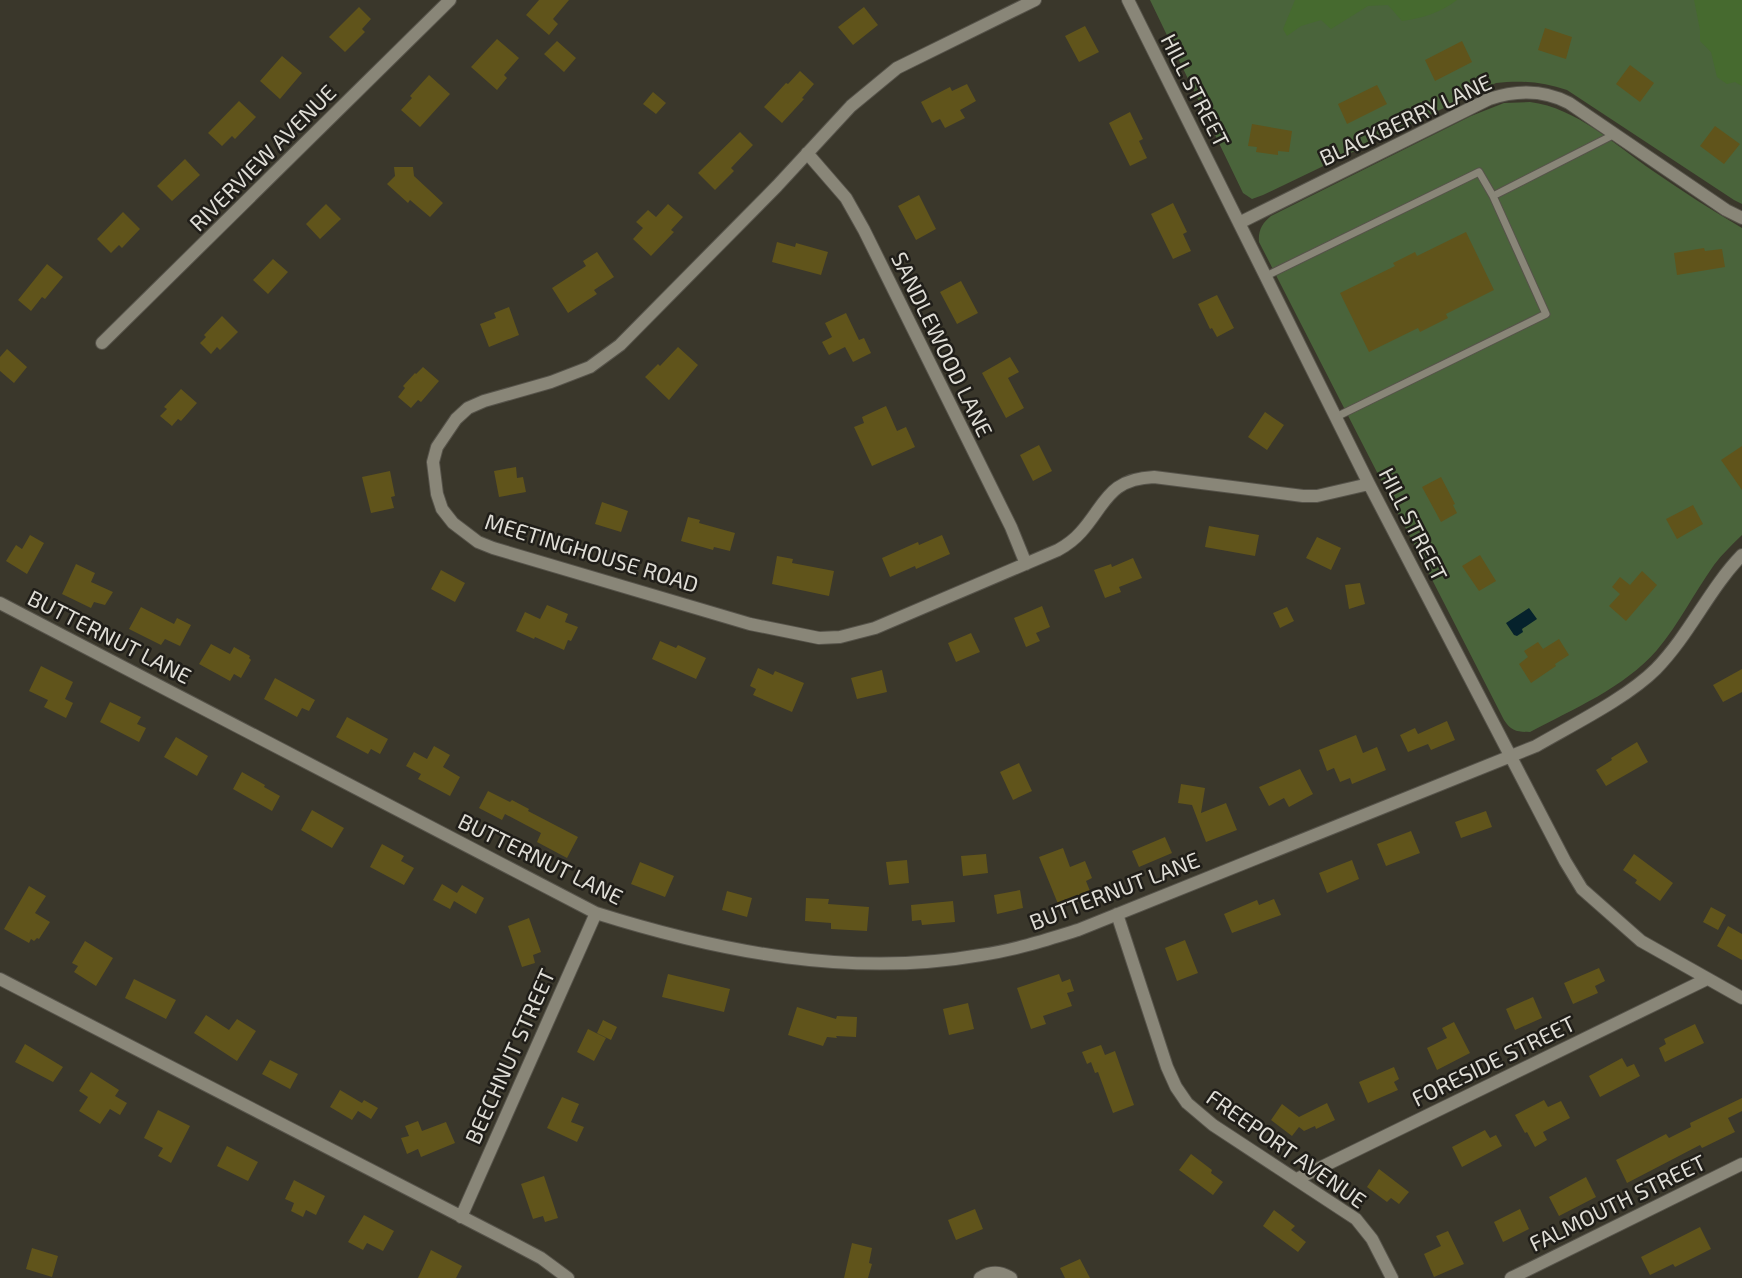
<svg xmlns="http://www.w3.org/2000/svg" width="1742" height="1278" viewBox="0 0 1742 1278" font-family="'Exo 2',sans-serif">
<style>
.green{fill:#4a643b}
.forest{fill:#466a2f}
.water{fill:#06222c}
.building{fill:#60541b}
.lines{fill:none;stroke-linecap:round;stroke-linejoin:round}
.lane-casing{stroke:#56534a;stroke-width:9}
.street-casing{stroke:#56534a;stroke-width:14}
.lane{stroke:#898678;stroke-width:7}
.street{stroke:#898678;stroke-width:12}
.labels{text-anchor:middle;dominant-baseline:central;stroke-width:5;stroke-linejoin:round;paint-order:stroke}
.street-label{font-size:22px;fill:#dfddd6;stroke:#201e19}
</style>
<rect width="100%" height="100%" fill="#3a372b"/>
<path class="green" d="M1150 0H1742V204L1734 200 1567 90C1543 82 1521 80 1496 83L1263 195 1252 199 1243 193Z
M1530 102C1577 108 1615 145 1653 171 1682 191 1711 210 1742 228V535C1732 545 1722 554 1714 565 1694 593 1679 624 1657 650 1624 688 1573 709 1530 732 1517 732 1511 731 1504 720L1259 242C1258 231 1262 223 1271 216L1471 116 1504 103Z"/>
<path class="forest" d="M1295 0H1457C1440 13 1423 18 1402 21L1388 5 1368 6 1331 29 1321 20 1301 26 1287 36 1283 29Z
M1694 0H1742V86L1735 82 1727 84 1717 77 1711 52 1700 41V30Z"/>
<path class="water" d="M1529 608 1537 619 1522 629 1523 632 1517 636 1514 635 1506 623Z"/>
<path class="building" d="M539 0H569L553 19 558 24 549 35 526 15Z
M359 7 371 19 362 29 365 32 345 52 329 37Z
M864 7 878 25 853 45 838 27Z
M1085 26 1099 52 1079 62 1065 36Z
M1545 28 1572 37 1566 59 1538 50Z
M497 39 519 58 504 75 507 78 497 90 471 67Z
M557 41 576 58 564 72 544 54Z
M1462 41 1472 62 1435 81 1425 60Z
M282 56 302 73 280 99 260 81Z
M1630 65 1654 83 1640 102 1616 84Z
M800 71 814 84 802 98 804 99 782 123 764 107 786 83 788 84Z
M429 75 450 94 420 127 401 110 412 98 410 96Z
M967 84 976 101 960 110 965 118 945 128 940 119 932 123 921 102 950 87 952 91Z
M1377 85 1387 104 1347 124 1338 104Z
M653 92 666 103 656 114 643 104Z
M239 101 256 117 235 139 232 136 222 146 208 133Z
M1130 112 1143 139 1139 141 1147 158 1130 166 1109 123Z
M1252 124 1292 131 1289 152 1278 151V155L1256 152 1257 147 1248 146Z
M1715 126 1740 144 1724 164 1700 146Z
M740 132 753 145 731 168 734 171 715 190 698 173Z
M185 159 200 175 172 201 157 186Z
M394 167H413L414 176 443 203 430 217 410 200 408 203 387 184 395 176Z
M919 195 936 229 916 240 898 206Z
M1173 203 1187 232 1183 234 1191 251 1173 259 1151 214Z
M326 204 341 219 320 239 306 224Z
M668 204 683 217 671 230 674 232 651 256 633 239 643 228 636 222 648 210 656 217Z
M123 212 140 229 122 248 119 245 111 253 97 239Z
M1466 232 1494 290 1446 314 1448 318 1420 332 1418 328 1369 352 1340 293 1395 266 1393 263 1415 252 1417 256Z
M777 242 795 247 796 243 828 252 821 275 772 262Z
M1704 248 1705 251 1722 249 1725 267 1677 275 1674 253Z
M597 252 614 277 594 290 597 294 568 313 552 288 586 266 583 261Z
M273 259 288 272 268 294 253 280Z
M47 264 63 277 45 299 42 297 31 311 18 300Z
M961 281 978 313 957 324 940 292Z
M1217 295 1234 328 1217 337 1212 328 1210 329 1198 304Z
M509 307 519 335 489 347 480 324 496 318 494 313Z
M846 313 859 340 864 338 871 353 853 362 845 347 829 355 822 342 832 337 825 323Z
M222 316 238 332 220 350 217 347 211 354 200 343 206 337 204 335Z
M678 347 698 365 669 400 645 377 658 364 660 366Z
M7 349 27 367 14 383 0 371V357Z
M1010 357 1019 372 1008 378 1024 408 1006 418 982 373Z
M423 367 439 381 421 402 418 400 411 408 398 397 405 388 403 386 415 373 416 374Z
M181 389 197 403 181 421 178 419 172 426 160 416 167 409 164 407Z
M886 406 897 431 906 427 915 447 872 466 854 427 864 423 862 417Z
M1265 412 1284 425 1267 450 1248 437Z
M1039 445 1052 471 1033 481 1020 455Z
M1742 446V490L1721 460Z
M516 467 517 478 523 477 526 492 499 497 494 471Z
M390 471 395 496 391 497 394 508 371 513 362 477Z
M1441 477 1455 504 1453 505 1457 513 1441 522 1422 487Z
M602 502 628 511 621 532 595 524Z
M1693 505 1703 524 1677 539 1666 519Z
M688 517 700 520 699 523 735 533 730 551 714 547 713 550 681 541Z
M1209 526 1259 535 1255 556 1205 547Z
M30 535 44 543 27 574 6 561 16 545 22 549Z
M942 535 950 554 916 569 915 566 890 577 882 558 918 542 919 545Z
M1317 537 1341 548 1331 570 1306 558Z
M1480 555 1496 581 1479 591 1462 566Z
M777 556 793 559 792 563 834 571 829 596 772 584Z
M1133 558 1142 578 1119 587 1121 592 1105 598 1094 570 1111 564 1112 567Z
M76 564 95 573 91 582 113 592 105 605 94 602 91 608 62 594Z
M441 570 465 583 455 602 431 589Z
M1642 571 1657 585 1626 621 1609 606 1620 594 1612 587 1620 577 1630 585Z
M1360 583 1365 604 1349 609 1345 585Z
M547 605 568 614 565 622 578 627 571 641 568 640 564 650 535 637 534 639 516 631 525 612 540 619Z
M1042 606 1050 627 1036 633 1040 641 1026 647 1014 618Z
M141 607 174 624 177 618 191 625 180 646 165 639 161 645 129 629Z
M1287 607 1294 621 1280 628 1273 613Z
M971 633 980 652 956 662 948 643Z
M1559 639 1569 655 1555 664 1556 666 1531 683 1519 664 1528 657 1524 651 1538 642 1543 649Z
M660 641 676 648 678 645 706 658 696 679 652 659Z
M211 644 230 654 234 647 250 656 249 658 251 660 241 678 234 674 230 681 199 664Z
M41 666 73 682 65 699 73 703 66 718 44 707 48 700 29 691Z
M758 668 773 675 775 671 804 683 792 712 753 695 756 689 750 686Z
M1742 669V692L1723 702 1713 685Z
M882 670 887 692 857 699 851 678Z
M275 678 315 700 309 711 302 708 297 717 264 699Z
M110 702 141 717 137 724 146 728 139 742 100 722Z
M347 717 388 739 380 754 371 749 368 754 336 737Z
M1447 721 1455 740 1431 750 1428 744 1408 752 1400 735 1415 728 1418 734Z
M1356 735 1363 753 1377 747 1386 770 1352 784 1350 778 1340 782 1334 768 1327 771 1319 750Z
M176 737 208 756 197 776 164 757Z
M1637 742 1648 762 1606 786 1596 770 1612 760 1611 758Z
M434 746 450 755 443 767 460 777 450 796 418 779 421 774 406 766 414 752 427 759Z
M1019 763 1032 791 1013 800 1000 772Z
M1300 769 1313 794 1289 807 1284 798 1269 806 1259 787Z
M242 772 265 785 264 787 280 796 272 811 233 789Z
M1181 784 1205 788 1201 813 1226 803 1237 830 1206 842 1192 805 1178 803Z
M488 791 510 802 512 800 529 809 528 811 578 837 567 858 537 842 541 833 505 814 502 820 479 808Z
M312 810 344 828 332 848 301 830Z
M1486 811 1492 827 1461 838 1455 822Z
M1411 831 1420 853 1386 866 1377 844Z
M1165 837 1172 853 1139 867 1132 851Z
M382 844 404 856 401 861 414 868 404 885 370 867Z
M1063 848 1070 867 1085 861 1092 878 1086 881 1090 891 1058 904 1039 857Z
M986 854 988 873 963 876 961 856Z
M1634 854 1673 883 1660 901 1635 883 1637 880 1623 870Z
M907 860 909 883 889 885 886 862Z
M1352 860 1359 879 1327 893 1319 873Z
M640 862 674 876 665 897 631 884Z
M442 884 457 893 462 885 484 898 476 914 454 901 450 909 433 900Z
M29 886 46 896 35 913 50 922 39 939 37 938 34 941 31 939 29 943 4 929Z
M1020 890 1023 908 997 914 994 895Z
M727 891 752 898 747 917 722 910Z
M806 898 829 899 828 904 869 907 867 931 831 929V923L805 921Z
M1274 899 1281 915 1232 933 1224 914 1257 900 1259 905Z
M953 901 955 922 922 925 921 920 912 921 911 905Z
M1711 907 1726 915 1718 930 1703 922Z
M529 918 541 952 533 955 535 963 522 967 508 926Z
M1728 926 1742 934V960L1717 946Z
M1185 940 1198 973 1177 981 1165 948Z
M85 941 113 958 96 986 74 972 78 966 72 963Z
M1599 968 1605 981 1595 986 1598 993 1573 1004 1564 983Z
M668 974 730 989 724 1012 662 997Z
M1059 974 1062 982 1070 979 1074 991 1067 993 1072 1006 1043 1016 1046 1024 1031 1029 1017 988Z
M134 979 176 1000 166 1019 125 998Z
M1533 997 1542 1018 1515 1030 1506 1009Z
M968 1003 974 1029 949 1035 943 1009Z
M797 1007 836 1019 837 1016 857 1017 856 1037 836 1036 837 1038 827 1037 823 1046 788 1035Z
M206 1015 229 1030 237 1019 256 1031 237 1061 194 1033Z
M603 1020 617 1027 611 1040 597 1033Z
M1454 1022 1470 1053 1437 1070 1427 1048 1447 1038 1442 1028Z
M1695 1024 1704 1043 1665 1062 1659 1048 1666 1044 1664 1039Z
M588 1029 606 1038 594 1061 577 1052Z
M25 1044 63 1067 53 1082 15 1062Z
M1101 1045 1105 1055 1115 1051 1134 1105 1113 1113 1098 1072 1095 1073 1091 1062 1087 1064 1082 1052Z
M1622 1058 1627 1067 1634 1064 1640 1076 1600 1097 1589 1076Z
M270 1060 298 1074 290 1089 262 1074Z
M1394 1067 1399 1079 1394 1082 1398 1090 1368 1103 1359 1082Z
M91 1072 119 1090 115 1096 127 1103 120 1115 110 1109 100 1124 79 1111 88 1097 79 1091Z
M340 1090 362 1103 364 1100 378 1108 371 1119 358 1111 352 1120 330 1107Z
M562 1097 579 1104 571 1122 584 1127 577 1142 547 1128Z
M1742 1098V1111L1728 1118 1735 1132 1702 1148 1700 1145 1627 1183 1616 1160 1666 1134 1669 1138 1691 1127 1690 1123Z
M1544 1100 1548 1107 1561 1101 1570 1118 1543 1132 1547 1140 1535 1147 1527 1132 1525 1133 1515 1115Z
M1327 1103 1335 1120 1316 1129 1315 1126 1304 1131 1299 1127 1292 1136 1271 1120 1282 1104 1299 1117Z
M158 1110 190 1126 171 1163 158 1156 163 1148 144 1138Z
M418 1121 422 1131 446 1122 455 1143 421 1157 418 1149 407 1154 401 1138 409 1136 405 1126Z
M1485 1130 1490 1138 1496 1135 1502 1146 1462 1167 1452 1147Z
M227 1146 258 1162 248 1181 217 1166Z
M1191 1154 1212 1170 1211 1173 1223 1182 1213 1195 1179 1170Z
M1379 1169 1409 1192 1399 1204 1391 1198 1387 1202 1367 1187Z
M544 1176 558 1218 545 1222 543 1216 533 1219 521 1184Z
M1586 1177 1596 1197 1559 1216 1549 1197Z
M294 1180 325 1196 316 1215 306 1210 303 1217 291 1211 294 1203 285 1199Z
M975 1209 983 1229 956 1240 948 1220Z
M1520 1209 1529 1229 1503 1242 1494 1222Z
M1274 1210 1295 1226 1291 1230 1306 1242 1298 1252 1263 1226Z
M364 1215 394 1231 383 1251 367 1243 363 1250 348 1242Z
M1700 1227 1711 1249 1675 1267 1673 1264 1650 1275 1641 1257Z
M1448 1231 1464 1264 1434 1277 1424 1254 1441 1246 1436 1236Z
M852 1243 872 1248 869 1263 872 1264 868 1278H844Z
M32 1248 58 1256 52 1277 26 1269Z
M431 1250 462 1266 456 1278H418Z
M1080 1259 1090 1278H1065L1060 1268Z"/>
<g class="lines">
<g class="lane-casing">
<path id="lane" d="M1266 276 1479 172 1493 196
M1336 417 1546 314 1493 196 1615 134"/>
</g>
<g class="street-casing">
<path id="street" d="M1035 0 897 68 851 106 777 186 620 345 590 367 551 382 484 401 468 408 456 419 437 447 433 462 437 494 442 509 453 523 478 542 493 548 750 624 819 638 840 637 875 628 1058 550C1067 545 1074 540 1081 532 1106 504 1108 479 1154 477L1303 496H1317L1369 484
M1128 0 1369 484 1565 861 1582 889 1641 941 1742 998
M807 153 846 198 864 230 1011 527 1026 564
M1239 223 1489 99C1516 90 1543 89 1569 103L1726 210 1742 218
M102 343 450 0
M0 603 596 913C720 952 851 978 981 955 1015 950 1046 940 1078 930L1536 746C1572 725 1627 698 1656 669 1690 634 1709 589 1742 555
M1117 914 1167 1067 1176 1087 1187 1103 1213 1125 1356 1219 1372 1239 1392 1278
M0 979 505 1239 541 1258 568 1278
M1297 1179 1707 979
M461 1217 596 913
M980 1278C990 1271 1000 1271 1011 1278
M1511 1278 1742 1164"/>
</g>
<use href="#lane" class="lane"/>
<use href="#street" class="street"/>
</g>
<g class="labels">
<g class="street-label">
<text transform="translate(1196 90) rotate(63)">HILL STREET</text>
<text transform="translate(1405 119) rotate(-25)">BLACKBERRY LANE</text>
<text transform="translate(262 157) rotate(-45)">RIVERVIEW AVENUE</text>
<text transform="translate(943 344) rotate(64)">SANDLEWOOD LANE</text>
<text transform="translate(1414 524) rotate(63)">HILL STREET</text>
<text transform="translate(592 552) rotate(17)">MEETINGHOUSE ROAD</text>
<text transform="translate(110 636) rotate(27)">BUTTERNUT LANE</text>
<text transform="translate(541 858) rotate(26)">BUTTERNUT LANE</text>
<text transform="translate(1114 890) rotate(-21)">BUTTERNUT LANE</text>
<text transform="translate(509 1056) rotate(-66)">BEECHNUT STREET</text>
<text transform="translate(1493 1060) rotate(-26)">FORESIDE STREET</text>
<text transform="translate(1287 1148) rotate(35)">FREEPORT AVENUE</text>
<text transform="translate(1617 1202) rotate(-26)">FALMOUTH STREET</text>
</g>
</g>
</svg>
